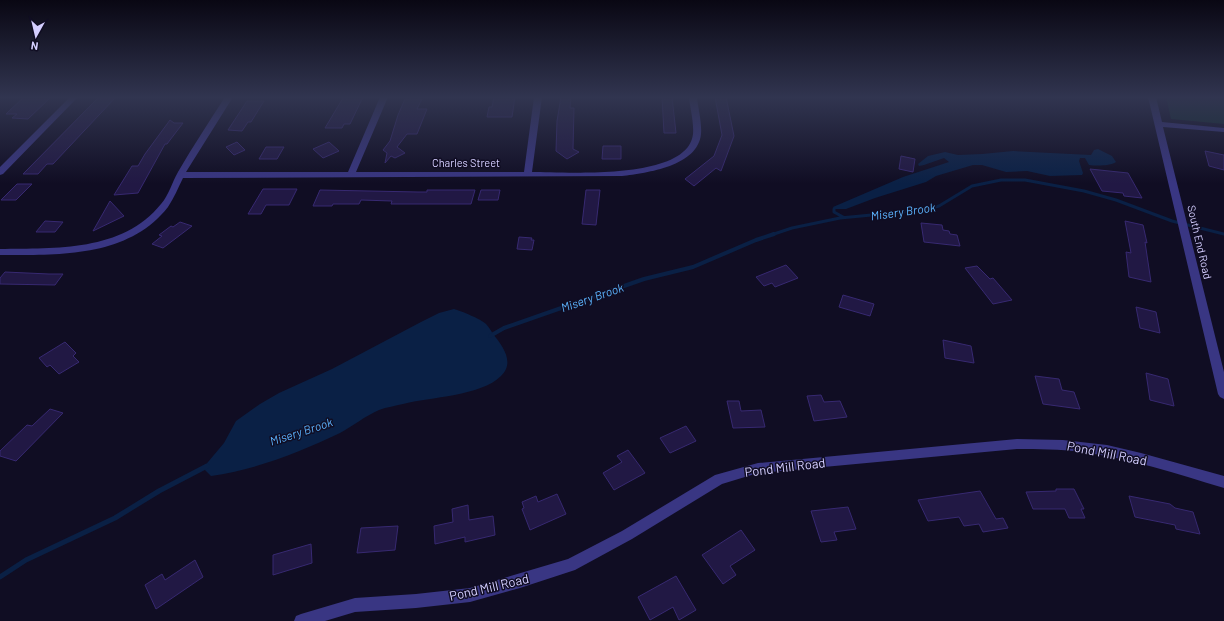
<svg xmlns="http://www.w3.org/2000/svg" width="1224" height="621" viewBox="0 0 1224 621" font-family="Barlow,sans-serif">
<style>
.green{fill:#102d2c}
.water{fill:#0a2045}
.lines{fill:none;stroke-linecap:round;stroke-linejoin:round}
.stream-far2{stroke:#0a2045;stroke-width:3}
.stream-far1{stroke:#0a2045;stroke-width:4}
.stream{stroke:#0a2045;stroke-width:5}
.building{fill:#211844;stroke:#372971}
.minor{fill:#393683;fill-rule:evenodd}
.labels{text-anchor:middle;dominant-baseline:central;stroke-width:3;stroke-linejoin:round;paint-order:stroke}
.street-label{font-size:11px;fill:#d4ceff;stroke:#100d23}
.water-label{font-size:12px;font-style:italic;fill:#5cb4ff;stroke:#100d23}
.near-street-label{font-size:13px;fill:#d4ceff;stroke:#100d23}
</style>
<rect width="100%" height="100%" fill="#100d23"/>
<path class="green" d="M1166 97H1224V124L1171 119Z"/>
<path class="water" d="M1098 149 1112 156 1116 162C1110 166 1097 166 1089 165L1085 158H1080L1079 161 1083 173 1082 175 1050 176 1027 171 1006 172 982 165H973L936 176 926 182 875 198 846 209H834L833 207 903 177 949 162 944 158 924 165 919 166 918 164 928 156 945 152 958 155 982 154 1013 151 1091 155 1094 150Z
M454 309C461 311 481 319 486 324 489 327 491 331 493 334 503 346 515 363 501 376 481 396 430 397 403 404 395 406 387 407 379 410 365 416 353 426 340 433 300 452 255 470 211 476L203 468 224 443 236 421 260 404 279 393 332 369 421 322 439 313Z"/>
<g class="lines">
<path class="stream-far2" d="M834 209V212L843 217
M771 235 792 228 840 218 924 210 939 206 972 186 1001 180H1025L1084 191 1116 200 1172 221 1224 234"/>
<path class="stream-far1" d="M490 336 504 328 644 279 693 267 756 240 774 234"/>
<path class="stream" d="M0 577 26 560 115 518 159 491 207 466"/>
</g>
<path class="building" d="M24 97H51L28 119 12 118 17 114H6Z
M350 97H363L350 124H344L342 128H325L343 98Z
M494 97H515L512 117H487L489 107H492Z
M561 97H571L570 108H574L573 149 579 152 567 159 556 151 557 121Z
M662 97H672L676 133H664Z
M715 97H726L734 136 721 171 716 168 694 186 685 179 714 156 722 135Z
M98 98H115L53 164H47L38 174H23Z
M405 99H422L417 109H427L417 134H407L397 147 405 153 395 158 391 156 385 163 387 153 383 150 390 141 398 115Z
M247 101H264L251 122H248L242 131 228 130Z
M170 120 174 123H183L167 144H165L138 193 114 195 132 166H138L145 154Z
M237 142 245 150 234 155 226 147Z
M329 142 339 151 323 158 313 149Z
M603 146H621V159H602Z
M266 147H284L277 159H259Z
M1205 151 1224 155V170L1209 166Z
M901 156 915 159 913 172 899 169Z
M1090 169 1128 173 1142 198 1124 196 1123 193 1102 191Z
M17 184H32L16 200H1Z
M263 189H297L289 205H266L261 214H248Z
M320 190 418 192H427V190H475L471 204H391L392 201 361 200 359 204H333L332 206H313Z
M481 190H500L498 200H478Z
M586 190H600L596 225 582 224Z
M110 201 124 216 93 231Z
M45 221 63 222 55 232H36Z
M1125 221 1143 225 1147 243 1145 242 1151 282 1129 277 1126 252 1131 253Z
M180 222 192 226 163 248 152 244 162 236 159 235 171 226 173 227Z
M921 223 942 225 943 230 949 231 950 234 957 235 960 246 924 242Z
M519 237 532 238 531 240H534L532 250 517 249Z
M786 265 798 278 775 287 772 283 764 286 756 277Z
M977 266 990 279 993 278 1012 300 993 304 965 268Z
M5 272 49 274H63L55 285 0 284V278Z
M843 295 874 304 870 316 839 307Z
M1136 307 1156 312 1160 333 1140 328Z
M943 340 971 346 974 363 945 358Z
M65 342 76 353 73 356 79 362 59 374 50 365 47 367 39 358Z
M1146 373 1168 379 1174 406 1150 400Z
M1035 376 1059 379 1062 390 1074 392 1080 409 1043 404Z
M821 395 824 402 840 401 847 417 814 421 807 396Z
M727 401H739L741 411 761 410 765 427 733 428Z
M50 409 63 413 16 461 0 456V451L27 425 32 426Z
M686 426 696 441 670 453 660 438Z
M628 450 645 473 614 490 603 473 622 462 617 456Z
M1056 489H1074L1084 509H1081L1085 518H1069L1065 509H1033L1026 492 1056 491Z
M980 491 996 519 1003 518 1008 528 983 532 979 524 964 526 959 517 928 521 918 500Z
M557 494 566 514 530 530 522 509 524 508 522 502 536 496 538 502Z
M1129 496 1170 504 1175 508 1193 512 1200 534 1176 529 1175 525 1135 517Z
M468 505 469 520 493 516 495 535 465 542V537L435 544 434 526 453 522 452 509Z
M848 507 856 529 834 532 837 540 821 542 811 511Z
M398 526 395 550 357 553 361 528Z
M741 530 755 550 730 566 736 575 723 584 702 555Z
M311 544 312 563 273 575V555Z
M195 560 203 577 156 609 145 585 162 574 165 580Z
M676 576 696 610 679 620 673 607 650 620 638 597Z"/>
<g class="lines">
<path class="minor" d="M70 97H78L3 174 0 175V167Z
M225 97H233L186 172H348L380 97H388L356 172H524L534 97H542L532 172C566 172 688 181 693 134 694 122 690 108 689 97H697C698 108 702 122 701 134 698 166 647 173 622 176L183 178C178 188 174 198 168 207 128 258 58 255 0 255V249C56 248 122 252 161 204 169 195 172 182 178 172 193 146 209 122 225 97Z
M1148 97H1156L1162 122 1224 128V132L1163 127 1224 372V399L1220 397 1218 394Z
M1017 439 1063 440 1107 445 1141 453 1224 476V488C1177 474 1130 458 1081 452 1060 449 1038 449 1017 449L758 473 722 484 632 539 575 570 520 588 470 602 416 608 355 612 325 621H294L296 616 301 614 355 598 416 594 470 588 568 559 622 531 715 475 758 463Z"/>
</g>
<linearGradient id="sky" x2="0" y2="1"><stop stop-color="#090713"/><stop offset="0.53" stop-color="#313550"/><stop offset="1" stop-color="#313550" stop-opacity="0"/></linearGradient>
<rect width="1224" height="184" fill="url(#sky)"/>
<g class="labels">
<g class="street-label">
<text x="466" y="162">Charles Street</text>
<text transform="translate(1200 242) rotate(77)">South End Road</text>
</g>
<g class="water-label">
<text transform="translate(903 211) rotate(-8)">Misery Brook</text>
<text transform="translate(592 297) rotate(-19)">Misery Brook</text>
<text transform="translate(301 431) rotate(-18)">Misery Brook</text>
</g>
<g class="near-street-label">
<text transform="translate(1107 453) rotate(11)">Pond Mill Road</text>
<text transform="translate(785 467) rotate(-7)">Pond Mill Road</text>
<text transform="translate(489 587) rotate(-13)">Pond Mill Road</text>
</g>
</g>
<g transform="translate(36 36) rotate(188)" stroke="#100d23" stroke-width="3" paint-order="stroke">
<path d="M0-3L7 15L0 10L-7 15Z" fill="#d4ceff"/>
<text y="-6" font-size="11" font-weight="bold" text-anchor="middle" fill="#d4ceff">N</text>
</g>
</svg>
